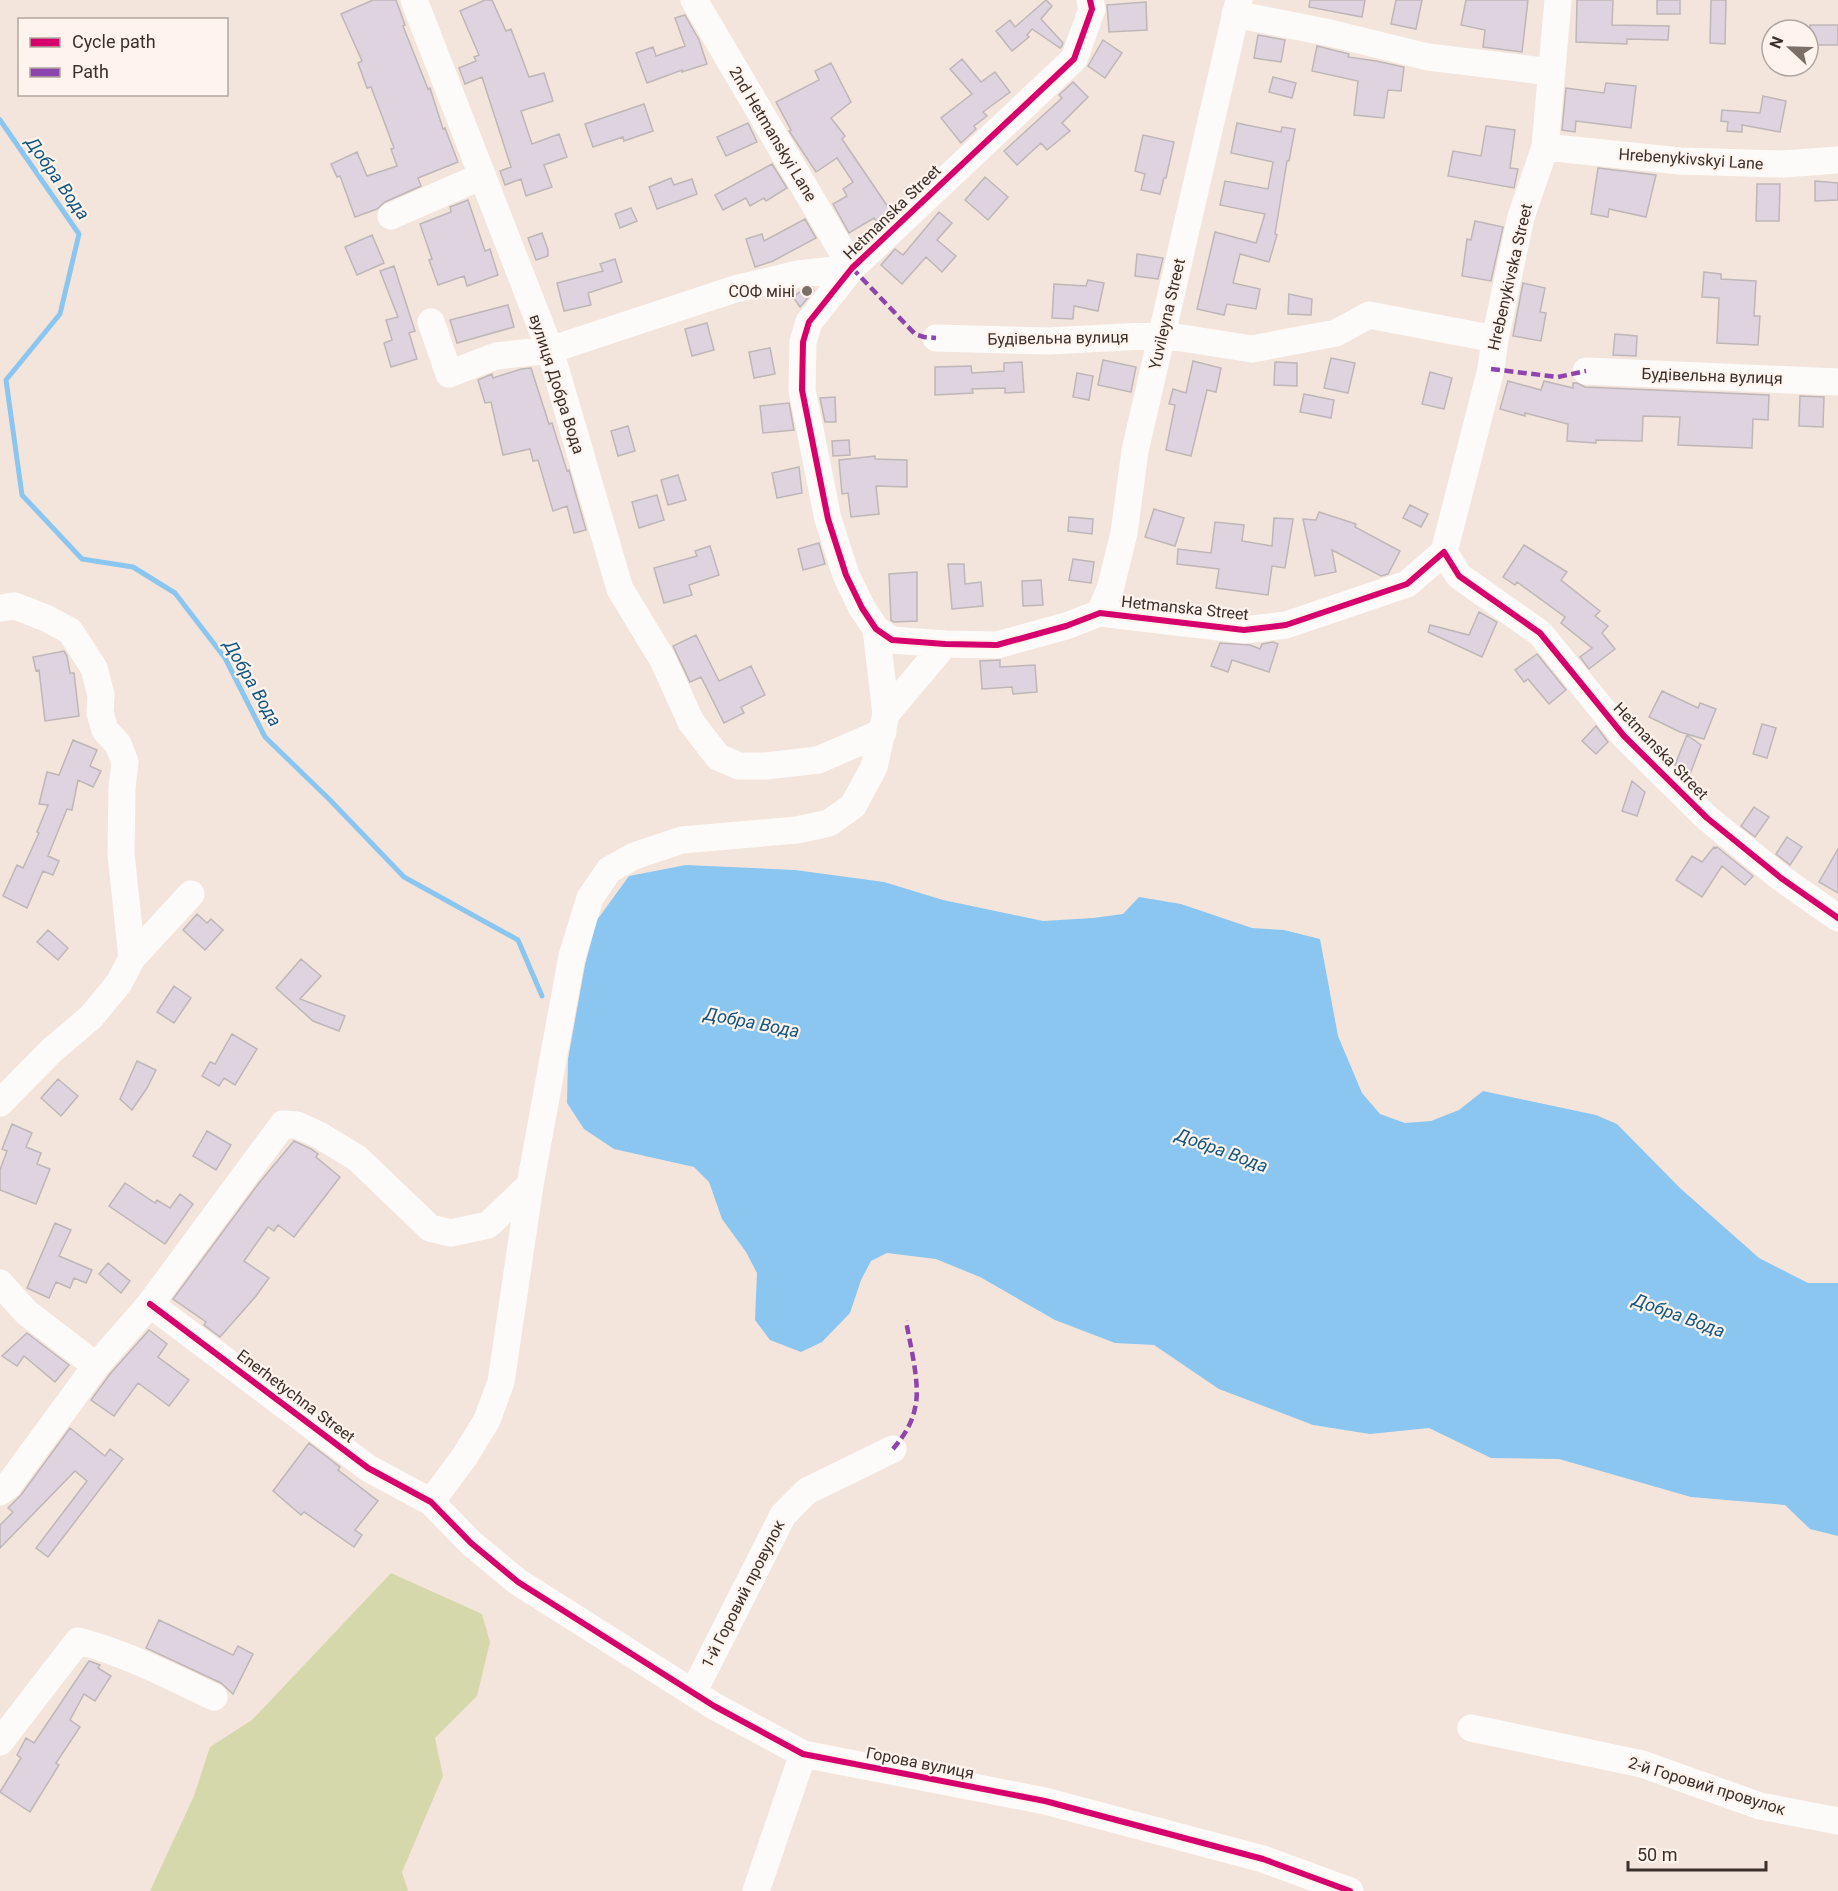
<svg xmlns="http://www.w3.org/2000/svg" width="1838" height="1891" viewBox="0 0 1838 1891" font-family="Roboto,sans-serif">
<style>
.green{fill:#d4d8aa}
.water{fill:#8ac6f0}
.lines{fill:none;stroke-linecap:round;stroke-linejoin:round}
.stream{stroke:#8ac6f0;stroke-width:5}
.building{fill:#ded3de;stroke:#bfb6b8;stroke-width:1.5}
.minor{stroke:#fdfbfa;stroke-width:27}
.quiet{stroke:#8e44ad;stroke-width:4.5;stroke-dasharray:9 4.5;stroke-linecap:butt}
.cycleway-casing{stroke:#fff4ed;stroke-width:10}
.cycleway{stroke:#d6006c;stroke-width:6}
.poi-dot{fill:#7c6f68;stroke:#fff4ed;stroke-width:2}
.labels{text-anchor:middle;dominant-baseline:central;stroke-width:4.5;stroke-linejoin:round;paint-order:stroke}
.street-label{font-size:16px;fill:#3b302a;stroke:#fff4ed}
.poi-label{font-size:16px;fill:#3b302a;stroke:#fff4ed;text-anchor:end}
.water-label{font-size:18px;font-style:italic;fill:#125781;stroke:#fff4ed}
</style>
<rect width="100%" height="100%" fill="#f4e5dc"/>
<path class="green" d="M391 1573 482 1614 490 1642 477 1696 435 1738 443 1776 402 1872 408 1891H150L194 1796 210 1747 252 1720Z"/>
<path class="water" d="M686 865 795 870 884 882 943 900 1043 921 1093 918 1123 914 1139 897 1181 904 1252 928 1284 930 1320 939 1338 1036 1362 1093 1380 1114 1405 1123 1431 1121 1459 1110 1483 1091 1596 1115 1617 1124 1680 1188 1759 1258 1808 1283H1838V1536L1810 1529 1785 1505 1691 1497 1559 1459 1491 1458 1429 1428 1370 1434 1313 1425 1219 1389 1154 1345 1115 1343 1055 1320 980 1277 936 1259 887 1253 871 1261 861 1280 850 1313 822 1342 801 1352 770 1340 755 1320 757 1273 746 1252 722 1219 709 1182 694 1167 614 1149 584 1129 567 1103 568 1059 585 965 597 920 629 876Z"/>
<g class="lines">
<path class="stream" d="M0 120 79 234 60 314 6 380 22 495 82 559 133 567 175 593 225 658 265 737 329 799 404 877 518 940 542 996"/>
</g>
<path class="building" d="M373 0H396L405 25 403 26 428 89 430 88 443 129 445 128 458 162 418 178 421 186 385 202 377 209 355 217 340 176 337 177 331 164 357 152 367 176 397 166 391 149 394 148 371 87 367 88 358 63 362 61 341 14Z
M485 0H492L506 31 511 29 529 77 544 73 553 101 521 111 532 144 559 134 567 157 544 165 552 187 526 196 521 179 505 185 500 171 511 167 482 77 465 84 459 68 476 61 474 57 479 55 460 11Z
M1046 0 1052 6 1041 19 1063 43 1062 46 1060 48 1032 29 1027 35 1029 37 1012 51 996 31 1010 20 1015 27Z
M1310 0H1365L1362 17 1309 7Z
M1396 0H1422L1416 29 1391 24Z
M1466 0H1528L1522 52 1483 47 1485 30 1461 25Z
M1577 0H1613L1612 25 1669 26 1668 40 1627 39V44L1576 42Z
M1657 0H1680V14H1657Z
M1711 0H1726L1725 44 1710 43Z
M1146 2 1147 30 1109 32 1107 5Z
M685 15 699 40 707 64 682 72V70L647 83 636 53 653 47 656 56 685 46 675 18Z
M1810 25H1838V45H1810Z
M1258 35 1285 40 1281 62 1254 58Z
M1103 40 1122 53 1105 78 1088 66Z
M1317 46 1349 54 1348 57 1376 61 1404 67 1401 91 1388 90 1384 118 1354 115 1358 81 1312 71Z
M962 59 981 82 995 72 1010 92 983 112 987 116 974 126 976 129 961 143 941 118 972 94 950 69Z
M831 63 851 102 831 118 845 136 842 139 890 210 877 222 874 218 849 233 833 204 847 196 843 189 853 182 837 158 816 172 789 131 791 130 776 102 819 80 815 71Z
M1273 77 1296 83 1292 98 1269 92Z
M1073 82 1088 97 1062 123 1070 131 1047 150 1041 143 1017 165 1004 151 1062 98 1059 95Z
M1606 83 1636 86 1631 128 1576 121 1575 132 1562 130 1566 88 1604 93Z
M1763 96 1786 101 1780 132 1742 125V132L1727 131 1728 122 1721 121 1722 110 1760 113Z
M644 104 653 131 624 141 623 137 593 147 585 124Z
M748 123 757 142 726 156 717 137Z
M1237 123 1281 132 1282 127 1295 129 1289 161H1287L1275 234 1277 235 1269 262 1240 254 1233 283 1260 289 1256 309 1227 304 1224 315 1197 309 1215 232 1256 243 1265 214 1220 205 1225 181 1268 189 1273 162 1231 153Z
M1486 126 1515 130 1510 168 1518 169 1514 188 1448 176 1453 151 1481 156Z
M1143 135 1174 142 1166 178H1164L1160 194 1141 190 1145 174 1135 171Z
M772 164 787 188 766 201 764 198 750 206 746 198 723 210 715 195Z
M1598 168 1656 175 1646 217 1609 209 1608 217 1591 214Z
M985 177 1008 197 988 220 965 200Z
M671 178 674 185 692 179 697 194 657 209 649 187Z
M1815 181 1838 183V200L1815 201Z
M1757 184H1780L1779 221H1756Z
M468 200 485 251 490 249 498 275 467 286 464 276 438 285 429 260 432 259 420 224 451 212 450 207Z
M631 208 637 221 620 228 615 214Z
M939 212 952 223 937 240 956 256 942 272 926 257 902 284 881 265 895 249 903 255Z
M805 219 816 238 773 261 755 267 746 239 762 234 764 241Z
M1475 221 1503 227 1491 281 1462 276 1467 239 1471 240Z
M542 233 548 250V256L536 260 528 238Z
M372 235 384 263 357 275 345 247Z
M1137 254 1163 258 1158 279 1135 276Z
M615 259 622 282 588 293 591 305 564 311 557 283 603 271 600 264Z
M394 266 415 331 409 333 417 359 391 367 384 343 392 340 386 320 398 317 380 271Z
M1704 272 1721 274V279L1756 281 1754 316H1760L1758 345 1717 343 1719 298 1702 297Z
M1088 280 1104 283 1098 311 1074 306 1073 319 1052 318 1054 284 1086 286Z
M1523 283 1545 288 1540 312 1546 313 1541 341 1513 336Z
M812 288 814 291 800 307 793 297 804 289Z
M1289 294 1312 299 1311 315 1288 314Z
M508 305 514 327 457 343 450 320Z
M707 323 714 350 692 356 685 329Z
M1615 334 1637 336 1636 356 1613 355Z
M770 348 775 374 754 378 749 352Z
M1331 358 1355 363 1348 393 1324 388Z
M1103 360 1136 367 1131 392 1098 385Z
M1193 361 1221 368 1216 392 1207 390 1191 456 1166 450 1175 405 1169 404 1173 389 1186 393Z
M1022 362 1024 392 1005 393V388L972 389 973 393 935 395V367L971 366 972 373 1004 371V363Z
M1275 362 1297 363V386L1274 385Z
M531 368 549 424 552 423 567 471 569 470 586 530 574 533 567 506 553 511 538 460 533 461 530 449 503 455 491 402 485 403 478 380 492 374 493 378 521 369Z
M1430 372 1452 378 1444 409 1422 404Z
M1077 373 1093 376 1089 400 1073 397Z
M1508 381 1541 390 1544 381 1573 388V383H1577L1585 387 1769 395 1768 420 1753 419 1752 448 1678 445 1680 417 1643 416 1642 441 1596 440V443L1567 441 1568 424 1525 413V416L1500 409Z
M1304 394 1334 400 1331 418 1300 412Z
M1800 396 1824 397 1823 427 1799 426Z
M835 397 836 422H825L820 398Z
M789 403 794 430 763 433 760 406Z
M628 426 635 451 618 456 611 431Z
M849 440 850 455 833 456 832 441Z
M875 456V459L907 460V487L876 486 879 514 851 517 848 493 842 494 839 460Z
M799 467 802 493 777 498 772 473Z
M678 475 686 500 668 505 661 480Z
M657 495 664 520 639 528 632 502Z
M1410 505 1428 514 1421 527 1403 518Z
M1154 509 1184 518 1175 546 1145 537Z
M1319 512 1356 524 1355 527 1400 551 1388 574 1381 576 1332 550 1336 572 1315 576 1303 519 1316 520Z
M1069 517 1093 519 1092 534 1068 531Z
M1274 518 1293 519 1285 568 1272 566 1268 595 1216 588 1219 569 1177 564 1178 549 1211 553 1215 522 1244 525 1242 541 1272 546Z
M819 543 825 564 803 570 798 549Z
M1524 545 1567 572 1561 580 1600 611 1595 616 1608 626 1602 633 1615 649 1589 669 1580 657 1592 648 1561 623 1565 617 1517 582 1515 585 1503 577Z
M710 546 719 575 689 585 692 595 664 603 654 568 697 556 695 551Z
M1073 559 1094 562 1091 583 1069 580Z
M948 564H964L965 584 981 582 983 606 952 609Z
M917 572V621L894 622 891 620 889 574Z
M1041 580 1043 605 1023 606 1022 581Z
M1479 612 1497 622 1482 657 1428 632 1430 625 1469 635Z
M696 635 719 681 751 666 765 695 741 707 744 713 724 723 701 677 690 682 673 646Z
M1273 642 1278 644 1269 672 1232 660 1228 672 1211 666 1220 643 1250 645 1260 649 1262 644Z
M64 651 67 656 70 673H74L79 716 45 721 39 670 36 671 33 657Z
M1537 654 1566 690 1549 704 1528 679 1524 682 1515 670Z
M1000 660V667L1035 665 1037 692 1013 694 1012 687 982 689 980 661Z
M1662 691 1698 708 1700 703 1716 709 1704 739 1680 732 1649 717Z
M1762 724 1776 728 1767 758 1753 754Z
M1596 726 1608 742 1596 754 1582 741Z
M1687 735 1701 745 1690 774 1681 770 1675 765Z
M73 740 97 750 90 766 101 771 93 787 78 780 72 810 67 809 48 856 59 861 53 875 43 871 27 908 3 896 17 865 23 868 39 833 37 832 48 805 39 804 47 772 59 775Z
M1632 781 1645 792 1637 816 1622 811Z
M1754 807 1769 817 1755 837 1741 826Z
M1787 837 1802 847 1790 865 1776 854Z
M1714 847 1716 848 1717 847 1753 876 1745 885 1722 866 1702 897 1676 880 1692 856 1702 862Z
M1838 849V893L1819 882Z
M197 914 207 923 211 919 223 930 205 950 183 930Z
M48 930 68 948 58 960 37 942Z
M301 959 321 976 300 999 345 1016 339 1031 313 1021 276 988Z
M174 986 191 998 174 1023 157 1012Z
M232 1034 257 1049 235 1085 224 1078 219 1086 202 1076 210 1062 215 1064Z
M137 1061 156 1070 147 1088 132 1110 120 1099Z
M58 1079 78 1096 61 1116 41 1098Z
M12 1124 32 1133 26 1147 41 1153 37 1164 50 1169 36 1204 0 1190V1170L7 1151 2 1149Z
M207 1131 231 1145 216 1170 193 1156Z
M294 1141 311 1149 318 1154 316 1157 340 1177 294 1237 278 1225 274 1231 268 1227 244 1261 269 1278 256 1296 220 1337 204 1325 206 1322 173 1299 259 1183Z
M125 1183 155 1203 157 1200 170 1208 180 1194 193 1204 165 1244 109 1206Z
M55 1223 71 1230 59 1256 92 1270 86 1283 74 1278 70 1288 56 1282 49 1298 27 1288Z
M108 1263 130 1281 121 1293 99 1274Z
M149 1330 167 1344 158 1357 189 1380 169 1406 138 1383 114 1416 91 1400 110 1374Z
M27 1333 69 1365 55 1382 24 1356 17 1366 2 1356Z
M70 1428 105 1456 110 1449 123 1459 48 1557 36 1548 87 1481 75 1471 0 1548V1525L13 1512 8 1508 21 1495Z
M309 1443 340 1467 338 1470 378 1501 355 1530 362 1535 354 1547 304 1512 301 1515 273 1491Z
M159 1620 233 1655 238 1646 253 1654 233 1694 221 1683 146 1648Z
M89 1661 100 1665 98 1668 111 1676 95 1701 84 1694 70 1720 80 1727 56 1763 59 1765 30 1812 0 1792 21 1758 17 1755 26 1738 34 1743Z"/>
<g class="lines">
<path class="minor" d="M414 0 550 350 620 589 663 660 691 722 718 757 739 766H766L818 760 883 732
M1090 0 1092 9 1074 59 852 268 809 322 803 342 802 390 828 519 846 575 862 608 876 629 892 640 945 644 997 645 1066 626 1100 613 1244 630 1286 625 1407 584 1444 552 1459 576 1540 633 1624 736 1707 818 1781 878 1838 918
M1235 14 1330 33 1428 57 1551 72
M1545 147 1680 161 1784 164 1838 160
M391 216 482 176
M431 322 449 374 496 356 550 350 735 289 798 274 852 268 694 0
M936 338 1048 341 1163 335 1252 349 1336 333 1369 315 1495 339
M1586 371 1838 382
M1444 552 1491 369 1495 339 1521 217 1545 147 1558 0
M0 608 15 606 46 618 70 631 94 668 101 695 100 713 105 730 118 744 125 762 122 788 121 854 132 958
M1100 613 1111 586 1124 533 1135 451 1239 0
M876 629 886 714
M0 1103 51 1051 91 1017 119 983 132 958 191 894
M0 1283 26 1312 96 1366
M150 1304 368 1468 431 1502 471 1543 518 1582 714 1706 803 1754 1045 1801 1263 1859 1350 1891
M0 1492 8 1486 96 1366 150 1304 283 1124 297 1125 319 1135 357 1158 430 1228 451 1233 488 1225 530 1185
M431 1502 465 1456 487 1420 501 1382 530 1185 572 956 590 898 609 870 634 856 682 840 797 830 829 823 853 806 874 767 886 714 945 644
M693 1693 783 1515 807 1491 893 1449
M1471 1728 1642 1764 1760 1806 1838 1821
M0 1742 78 1641C126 1653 169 1676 214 1697
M756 1891 803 1754"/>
<path class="quiet" d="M852 268 915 334 924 337 936 338
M1491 369 1558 377 1586 371
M893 1449C903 1437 912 1424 915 1408 921 1386 910 1344 906 1321"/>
<g class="cycleway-casing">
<path id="cycleway" d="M1090 0 1092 9 1074 59 852 268 809 322 803 342 802 390 828 519 846 575 862 608 876 629 892 640 945 644 997 645 1066 626 1100 613 1244 630 1286 625 1407 584 1444 552 1459 576 1540 633 1624 736 1707 818 1781 878 1838 918
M150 1304 368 1468 431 1502 471 1543 518 1582 714 1706 803 1754 1045 1801 1263 1859 1350 1891"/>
</g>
<use href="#cycleway" class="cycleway"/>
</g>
<circle class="poi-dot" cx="807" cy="291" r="6"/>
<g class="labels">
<g class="street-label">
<text transform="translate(773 134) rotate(59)">2nd Hetmanskyi Lane</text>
<text transform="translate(1691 159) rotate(4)">Hrebenykivskyi Lane</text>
<text transform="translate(892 212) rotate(-44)">Hetmanska Street</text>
<text transform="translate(1510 277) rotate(-77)">Hrebenykivska Street</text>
<text transform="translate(1167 314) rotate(-77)">Yuvileyna Street</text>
<text transform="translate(1058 338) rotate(-1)">Будівельна вулиця</text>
<text transform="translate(1712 376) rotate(2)">Будівельна вулиця</text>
<text transform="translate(557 384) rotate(72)">вулиця Добра Вода</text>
<text transform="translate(1185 608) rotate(6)">Hetmanska Street</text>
<text transform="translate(1661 751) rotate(46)">Hetmanska Street</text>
<text transform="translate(296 1396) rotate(37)">Enerhetychna Street</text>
<text transform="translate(743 1594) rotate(-63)">1-й Горовий провулок</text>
<text transform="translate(920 1763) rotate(11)">Горова вулиця</text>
<text transform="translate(1707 1786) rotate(17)">2-й Горовий провулок</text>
</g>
<g class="poi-label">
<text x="795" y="291">СОФ міні</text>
</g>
<g class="water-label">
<text transform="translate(58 178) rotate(55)">Добра Вода</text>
<text transform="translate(253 683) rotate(60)">Добра Вода</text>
<text transform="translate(752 1022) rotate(11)">Добра Вода</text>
<text transform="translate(1222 1150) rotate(20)">Добра Вода</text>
<text transform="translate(1679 1315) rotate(20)">Добра Вода</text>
</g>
</g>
<rect x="18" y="18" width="210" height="78" fill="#fff4ed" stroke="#b1a69f" stroke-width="1.5"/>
<rect x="30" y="38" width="30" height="9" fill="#d6006c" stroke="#b1a69f" stroke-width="1.5"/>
<text x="72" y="48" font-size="18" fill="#3b302a">Cycle path</text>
<rect x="30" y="68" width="30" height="9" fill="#8e44ad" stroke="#b1a69f" stroke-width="1.5"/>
<text x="72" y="78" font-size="18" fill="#3b302a">Path</text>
<g transform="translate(1790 48) rotate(292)"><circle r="28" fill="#fff4ed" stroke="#b1a69f" stroke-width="1.5"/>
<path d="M0-4.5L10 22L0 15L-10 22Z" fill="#7c6f68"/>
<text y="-9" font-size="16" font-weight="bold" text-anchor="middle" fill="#3b302a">N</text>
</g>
<path d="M1628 1861v9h138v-9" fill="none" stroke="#3b302a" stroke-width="3"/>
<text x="1637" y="1861" font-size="18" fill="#3b302a" stroke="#fff4ed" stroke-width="4.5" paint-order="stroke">50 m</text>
</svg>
